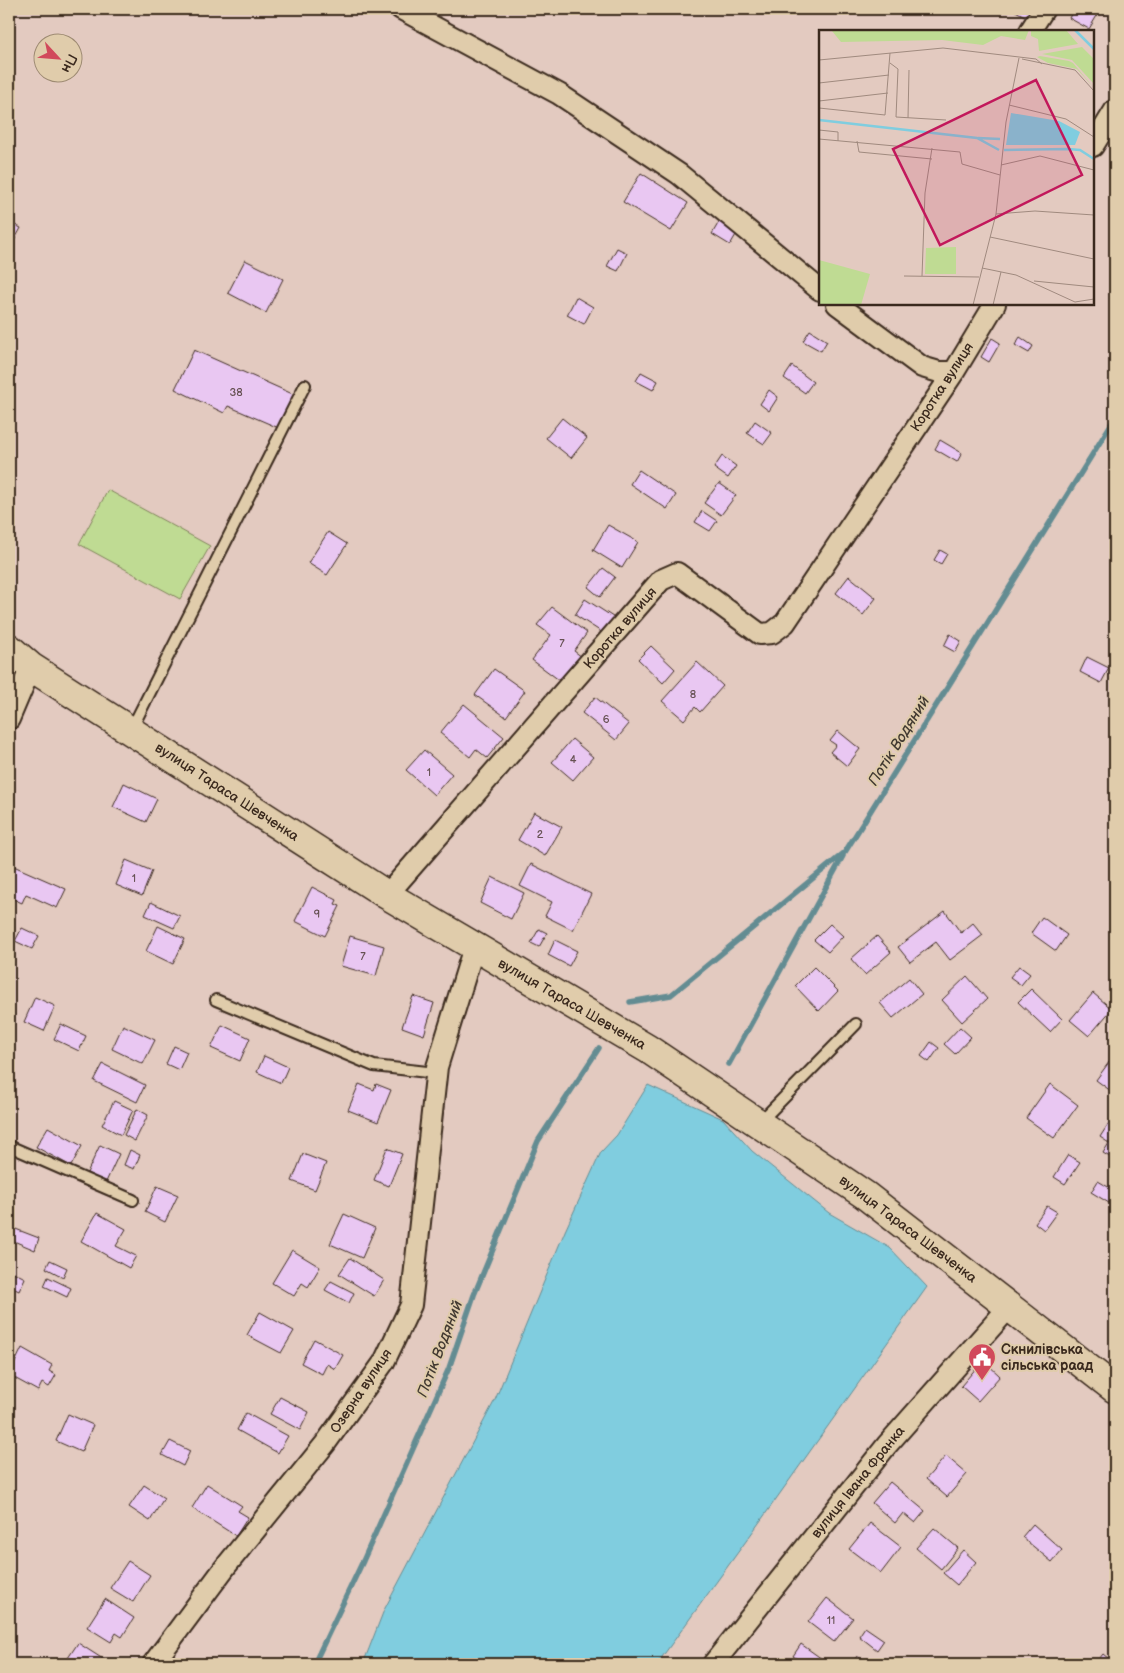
<svg xmlns="http://www.w3.org/2000/svg" width="1124" height="1673" viewBox="0 0 1124 1673" font-family="'Balsamiq Sans',sans-serif">
<style>
.green{fill:#bfdb93;stroke:#7d8258}
.water{fill:#80cddf;stroke:#648c92}
.lines{fill:none;stroke-linecap:round;stroke-linejoin:round}
.stream{stroke:#648c92;stroke-width:5.5}
.building{fill:#e9c7f2;stroke:#3b2a1e}
.lane-casing{stroke:#3b2a1e;stroke-width:14}
.street-casing{stroke:#3b2a1e;stroke-width:24}
.secondary-casing{stroke:#3b2a1e;stroke-width:31}
.lane{stroke:#e0ccab;stroke-width:10}
.street{stroke:#e0ccab;stroke-width:20}
.secondary{stroke:#e0ccab;stroke-width:28}
.labels{text-anchor:middle;dominant-baseline:central;stroke-width:4;stroke-linejoin:round;paint-order:stroke}
.number-label{font-size:11px;fill:#665153}
.street-label{font-size:14px;fill:#3b2a1e;stroke:#e0ccab}
.poi-label{font-size:14px;font-weight:bold;fill:#3b2a1e;stroke:#e0ccab;text-anchor:start}
.water-label{font-size:15px;font-style:italic;fill:#423a31;stroke:#e0ccab}
.inset-river{fill:none;stroke:#80cddf;stroke-width:2.5}
.inset-road{fill:none;stroke:#a08a7f;stroke-width:1}
.view{fill:#c2185b;fill-opacity:0.15;stroke:#c2185b;stroke-width:2.5}
.inset-edge{fill:none;stroke:#3b2a1e;stroke-width:2.5}
</style>
<rect width="100%" height="100%" fill="#e3cac0"/>
<filter id="ink" filterUnits="userSpaceOnUse"><feTurbulence type="fractalNoise" baseFrequency=".02" numOctaves="2"/><feDisplacementMap in="SourceGraphic" scale="10" xChannelSelector="R" yChannelSelector="G"/><feConvolveMatrix kernelMatrix="1 2 1 2 8 2 1 2 1" color-interpolation-filters="sRGB"/></filter>
<g filter="url(#ink)">
<path class="green" d="M108 490 210 546 180 599 79 544Z"/>
<path class="water" d="M648 1085 723 1119 752 1151 829 1213 890 1248 927 1287 749 1537 657 1664H363L384 1610 495 1400 565 1231 601 1152 617 1135Z"/>
<g class="lines">
<path class="stream" d="M630 1002 671 995 845 852 1115 418
M729 1064 843 856
M314 1664 363 1561 449 1368 474 1295 538 1141 599 1048"/>
</g>
<path class="building" d="M1012 9H1036L1030 19Z
M1074 9H1101L1089 29 1069 18Z
M641 173 688 203 671 231 623 202Z
M9 222 21 228 9 250Z
M719 222 737 233 730 245 712 234Z
M617 248 627 253 618 271 607 266Z
M245 260 283 279 266 313 228 293Z
M576 297 593 307 584 324 567 315Z
M810 330 827 341 821 351 803 341Z
M1020 337 1033 346 1029 353 1015 345Z
M992 338 1000 343 989 362 981 357Z
M194 350 297 396 281 429 228 406 224 413 175 389Z
M792 366 813 382 805 393 784 378Z
M641 372 658 381 653 390 636 381Z
M769 390 778 397 769 411 760 404Z
M562 418 587 438 571 458 546 438Z
M755 421 772 433 764 444 747 433Z
M940 440 962 453 957 462 935 449Z
M722 456 736 466 728 478 714 468Z
M639 470 676 495 667 509 630 484Z
M719 483 736 495 721 515 704 503Z
M702 511 717 521 710 531 695 522Z
M608 525 638 542 622 568 593 550Z
M328 532 347 544 327 575 308 563Z
M940 550 947 554 941 564 934 560Z
M603 568 615 577 600 597 588 587Z
M849 576 876 598 863 615 836 593Z
M585 599 616 619 606 635 575 615Z
M552 607 587 633 574 651 582 657 563 683 532 660 551 635 537 625Z
M950 634 961 641 955 652 944 646Z
M651 646 675 669 663 683 638 659Z
M1087 657 1109 668 1101 683 1080 672Z
M697 662 723 686 700 712 695 707 684 720 662 701Z
M494 669 525 691 506 717 475 695Z
M595 697 629 724 616 740 582 713Z
M464 704 504 737 487 758 476 749 470 757 440 733Z
M838 731 860 749 847 766 830 752 836 745 830 741Z
M572 739 593 757 573 780 552 762Z
M424 750 452 774 434 795 406 770Z
M124 783 157 799 146 822 113 807Z
M534 812 562 827 545 856 518 840Z
M126 860 152 871 142 896 116 885Z
M9 864 66 889 57 908 26 894 22 903 9 897Z
M531 864 591 894 573 930 545 916 552 902 520 886Z
M492 877 524 893 511 919 480 903Z
M312 887 337 900 335 904 340 906 325 936 295 921Z
M151 902 180 916 174 928 145 915Z
M945 911 961 933 973 923 983 935 950 960 936 942 910 962 898 947Z
M1042 917 1067 935 1056 951 1031 933Z
M830 924 843 936 828 952 814 940Z
M158 926 185 939 173 964 146 951Z
M22 928 39 936 32 949 15 941Z
M539 929 547 933 539 947 531 943Z
M350 936 384 946 376 976 341 966Z
M877 936 891 952 865 975 851 959Z
M555 940 577 951 569 966 548 955Z
M1019 966 1030 974 1021 985 1010 977Z
M814 967 838 991 819 1011 795 986Z
M967 976 987 999 962 1022 942 1000Z
M909 978 922 994 893 1018 880 1003Z
M1031 989 1062 1019 1050 1032 1018 1002Z
M1093 993 1112 1009 1089 1036 1070 1020Z
M413 996 434 1003 424 1035 402 1027Z
M35 997 55 1006 44 1031 24 1022Z
M61 1024 86 1036 79 1051 54 1039Z
M123 1025 155 1040 143 1064 112 1049Z
M222 1025 250 1038 240 1061 211 1048Z
M960 1027 971 1037 955 1054 944 1044Z
M931 1042 939 1048 929 1062 921 1056Z
M174 1046 187 1052 179 1070 166 1064Z
M1115 1054V1094L1096 1080Z
M264 1056 288 1067 281 1083 257 1072Z
M103 1064 145 1085 137 1102 94 1081Z
M359 1084 374 1090 376 1084 391 1090 378 1122 348 1110Z
M1050 1084 1078 1105 1054 1138 1026 1118Z
M114 1101 133 1110 121 1135 102 1125Z
M137 1109 148 1115 135 1141 124 1135Z
M1114 1115 1115 1116V1160L1103 1153 1109 1143 1100 1137Z
M48 1127 82 1146 71 1166 36 1147Z
M100 1145 119 1154 106 1182 87 1173Z
M387 1148 402 1154 389 1186 374 1180Z
M130 1150 140 1155 134 1169 124 1165Z
M303 1154 326 1163 315 1190 292 1181Z
M1068 1155 1080 1162 1065 1184 1054 1177Z
M1098 1181 1115 1191 1109 1203 1091 1192Z
M157 1186 178 1195 165 1222 145 1212Z
M1047 1206 1057 1212 1044 1230 1035 1223Z
M97 1213 126 1229 116 1246 136 1256 129 1268 81 1241Z
M344 1214 375 1228 362 1258 330 1244Z
M13 1228 39 1238 35 1250 9 1239Z
M292 1250 320 1267 308 1287 302 1283 294 1296 272 1283Z
M350 1258 384 1280 374 1296 339 1274Z
M50 1260 67 1268 63 1277 46 1268Z
M9 1270 25 1278 19 1291 9 1286Z
M48 1277 71 1288 67 1297 44 1286Z
M331 1281 354 1293 349 1303 325 1290Z
M260 1312 294 1331 281 1353 247 1335Z
M314 1339 343 1355 335 1369 327 1364 322 1374 301 1363Z
M22 1348 52 1365 49 1371 56 1375 49 1387 42 1383 38 1391 9 1375Z
M983 1360 1000 1376 978 1401 961 1386Z
M280 1397 309 1412 300 1430 270 1414Z
M246 1413 288 1436 278 1453 237 1430Z
M68 1414 93 1425 81 1452 56 1441Z
M170 1441 190 1451 183 1466 162 1455Z
M946 1456 967 1474 947 1497 926 1479Z
M890 1482 925 1511 915 1523 903 1513 895 1523 872 1503Z
M207 1484 242 1506 238 1511 248 1517 236 1536 192 1508Z
M144 1485 164 1498 150 1521 129 1507Z
M870 1523 901 1547 881 1573 849 1549Z
M1033 1524 1062 1550 1052 1562 1022 1537Z
M934 1528 958 1548 941 1569 916 1548Z
M963 1550 976 1562 957 1585 943 1573Z
M128 1561 150 1575 133 1602 110 1588Z
M827 1598 853 1618 834 1642 808 1622Z
M105 1599 134 1618 122 1637 116 1633 111 1642 87 1627Z
M865 1627 884 1640 877 1650 859 1636Z
M78 1643 106 1661 104 1664H64Z
M801 1644 829 1664H804L793 1656Z
M1103 1654 1115 1664H1095Z
M857 1656 868 1664H852Z"/>
<g class="lines">
<g class="lane-casing">
<path id="lane" d="M131 730 305 385
M216 1000 374 1066 436 1073
M760 1122 856 1024
M9 1146 133 1200"/>
</g>
<g class="street-casing">
<path id="street" d="M401 9 559 94 679 174 820 290
M1030 31 1044 9
M1093 146 1115 110
M837 304 922 367 939 372H954
M9 719 31 667
M387 895 661 580 677 573 760 634 772 633 785 623 954 372 995 304
M153 1664 226 1566 325 1444 384 1362 411 1305 437 1067 474 947
M713 1664 887 1445 1010 1306"/>
</g>
<g class="secondary-casing">
<path id="secondary" d="M9 648 31 667 387 895 648 1049 865 1195 1115 1389"/>
</g>
<use href="#lane" class="lane"/>
<use href="#street" class="street"/>
<use href="#secondary" class="secondary"/>
</g>
</g>
<defs>
<g id="civic-pin" transform="scale(1.4375)"><path d="M0 17L-7.5 6A9.5 9.5 0 1 1 7.5 6Z" fill="#d1495b" stroke="#e0ccab"/><path d="M-.6-6.5H3V-4.5H.6V-3L4-1V1h2V6H-6V1h2V-1L-.6-3ZM-1.2 2.5V6h2.4V2.5Z" fill="#fff"/></g>
</defs>
<g fill-rule="evenodd">
<use href="#civic-pin" x="982" y="1357"/>
</g>
<g class="labels">
<g class="number-label">
<text x="236" y="392">38</text>
<text x="562" y="643">7</text>
<text x="693" y="694">8</text>
<text x="606" y="719">6</text>
<text x="573" y="759">4</text>
<text x="429" y="772">1</text>
<text x="540" y="834">2</text>
<text x="134" y="878">1</text>
<text x="317" y="914">9</text>
<text x="363" y="956">7</text>
<text x="831" y="1620">11</text>
</g>
<g class="street-label">
<text transform="translate(942 387) rotate(-57)">Коротка вулиця</text>
<text transform="translate(620 628) rotate(-49)">Коротка вулиця</text>
<text transform="translate(227 792) rotate(33)">вулиця Тараса Шевченка</text>
<text transform="translate(572 1004) rotate(30)">вулиця Тараса Шевченка</text>
<text transform="translate(908 1229) rotate(37)">вулиця Тараса Шевченка</text>
<text transform="translate(361 1391) rotate(-56)">Озерна вулиця</text>
<text transform="translate(858 1482) rotate(-51)">вулиця Івана Франка</text>
</g>
<g class="poi-label">
<text x="1001" y="1349">Скнилівська<tspan x="1001" dy="16">сільська раад</tspan></text>
</g>
<g class="water-label">
<text transform="translate(899 741) rotate(-58)">Потік Водяний</text>
<text transform="translate(440 1349) rotate(-69)">Потік Водяний</text>
</g>
</g>
<g transform="translate(819 30)">
<rect width="275" height="275" fill="#e3cac0"/>
<path d="M210 0 206 10 182 6 164 15 123 10 22 12 13 1ZM212 0H247L259 14 220 21 219 9 212 6ZM263 17 275 29V54L253 30 223 24ZM221 26 250 31 254 33 275 58 258 39 229 33 218 27ZM137 217V244H106L107 218ZM0 230 51 244 42 275H0Z" fill="#bfdb93"/>
<path d="M192 83 240 91 261 102 256 115H187Z" fill="#80cddf"/>
<path class="inset-river" d="M256 0 275 19M0 90 158 108 180 120M159 108 181 109M185 120 249 119 261 120 275 129"/>
<path class="inset-road" d="M203 29 256 40 275 61M0 30 124 18 217 29 223 34M71 33 79 39 77 87 127 90M0 53 70 45M0 71 69 63M190 75 247 89 275 107M0 78 66 85 71 23M89 88 90 40M0 100 19 102V111M0 109 141 122 143 134 181 145M38 111 40 122 113 129M182 135 221 126 275 140M177 184 216 181 275 185M171 207 275 229M163 238 197 245 256 272 275 269M85 246 160 247M103 246 106 163 113 118M215 251 275 257M154 275 177 184 187 92 200 28M174 275 182 242"/>
<path class="view" d="M217 50 263 145 121 215 74 119Z"/>
<rect width="275" height="275" class="inset-edge"/>
</g>
<rect width="1124" height="1673" fill="none" stroke="#e0ccab" stroke-width="30"/>
<rect x="15" y="15" width="1094" height="1643" fill="none" stroke="#3b2a1e" stroke-width="2" filter="url(#ink)"/>
<g transform="translate(58 58) rotate(116)"><circle r="24" fill="#e0ccab" stroke="#9e8b73"/>
<path d="M0-4L9 19L0 12L-9 19Z" fill="#d1495b"/>
<text y="-8" font-size="14" font-weight="bold" text-anchor="middle" fill="#3b2a1e">Пн</text>
</g>
</svg>
